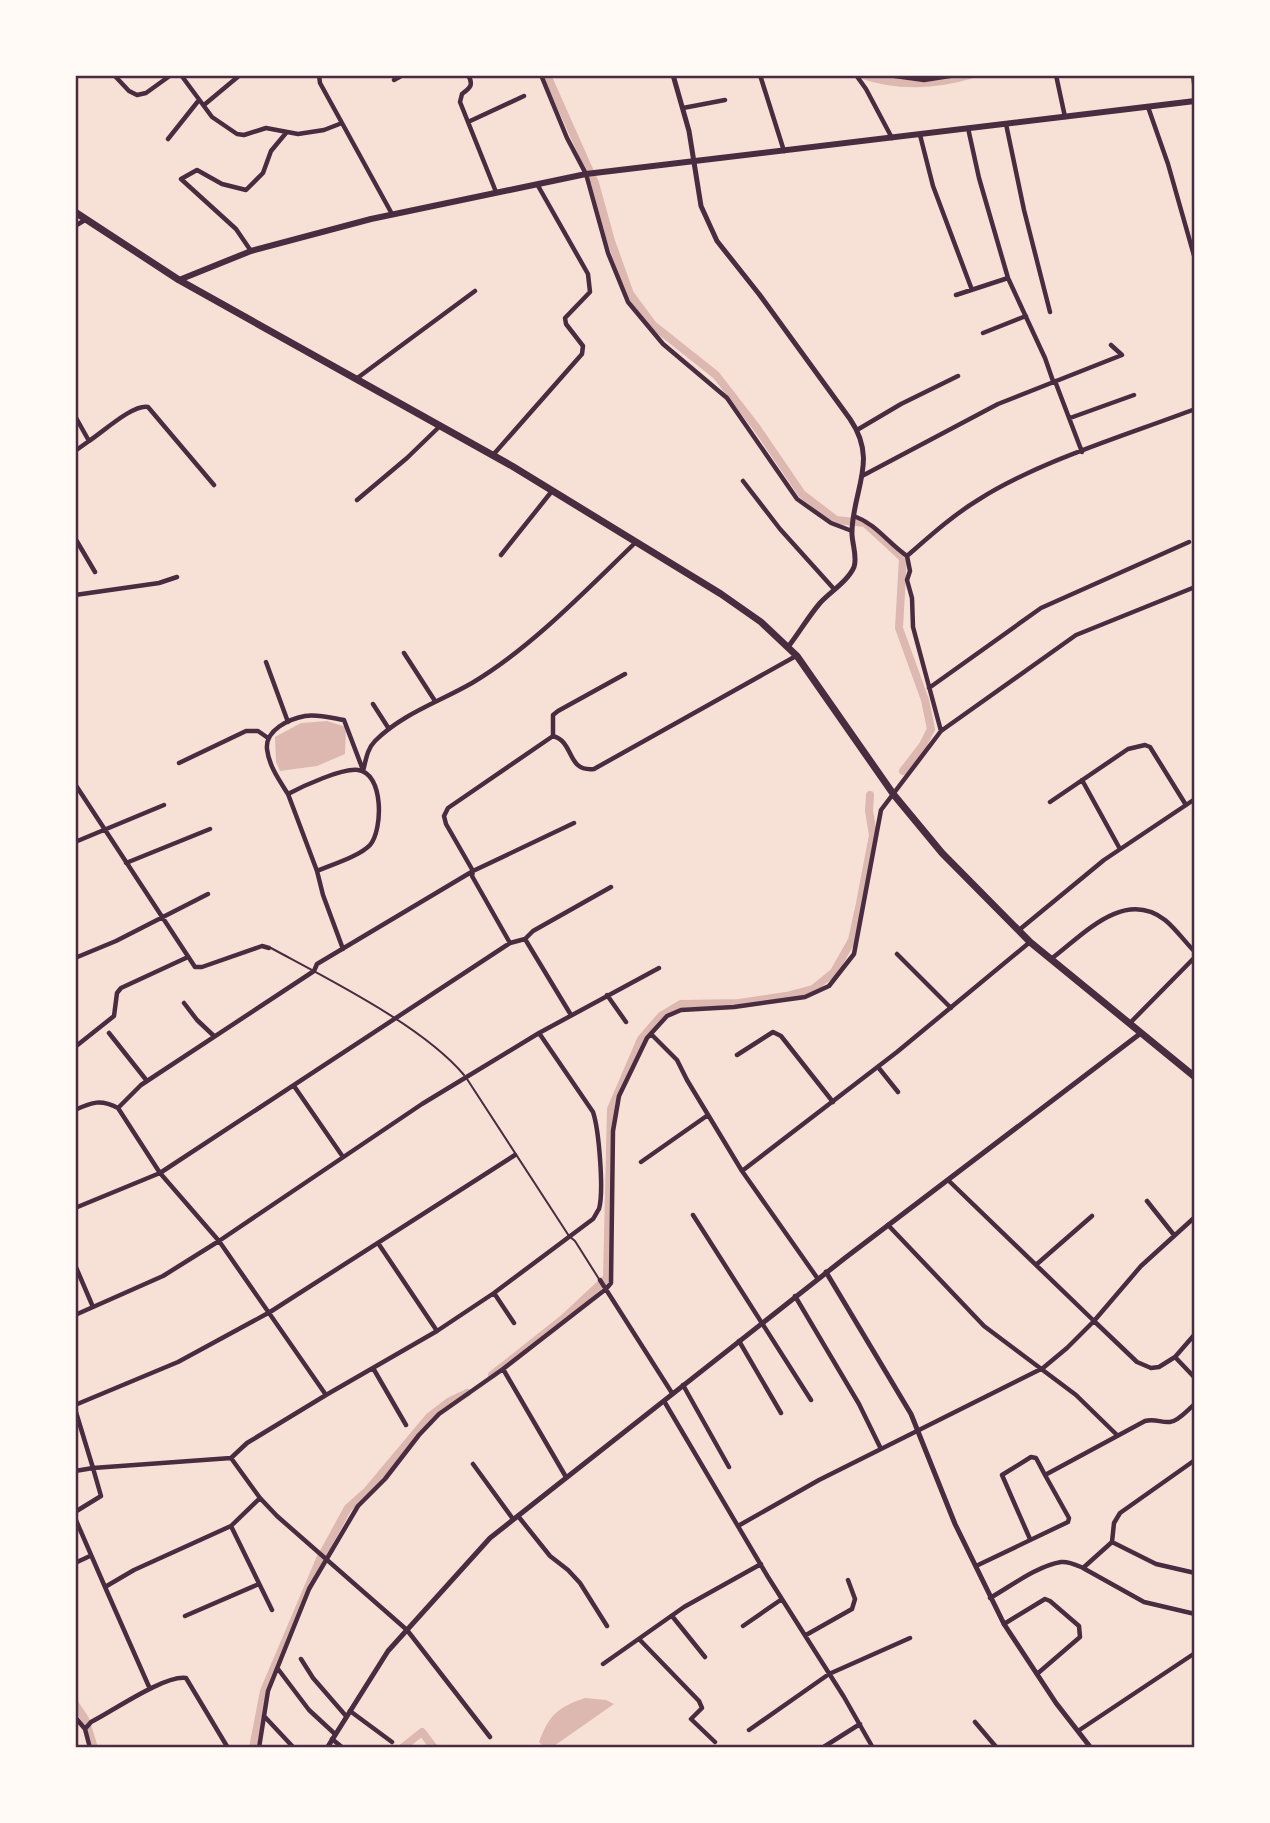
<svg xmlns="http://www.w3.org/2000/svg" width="1270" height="1823" viewBox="0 0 1270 1823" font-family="Jost,sans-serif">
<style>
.water{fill:#dcb8b0}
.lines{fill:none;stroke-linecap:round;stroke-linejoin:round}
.canal{stroke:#dcb8b0;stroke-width:8}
.service{stroke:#4a2c40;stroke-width:2}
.minor{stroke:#4a2c40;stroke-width:4.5}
.tertiary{stroke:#4a2c40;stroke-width:5}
.secondary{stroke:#4a2c40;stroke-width:6}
.primary{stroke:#4a2c40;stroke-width:7}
.neatline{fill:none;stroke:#4a2c40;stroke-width:2.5}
</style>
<rect width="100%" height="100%" fill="#f7e1d7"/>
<path class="water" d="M327 721 346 727 345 754 317 766 280 771 276 762 275 737 301 723Z
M585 1698 606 1700 614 1704 551 1748H545L539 1742C549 1715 558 1707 585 1698Z"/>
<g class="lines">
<path class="canal" d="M547 75 595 183 611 241 630 294 653 325 716 375 757 428 802 494 836 520 865 523 903 558 899 628 925 700 931 729 923 745 903 771
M863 75C897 87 936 85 970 75
M492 1375 563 1319 607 1278 611 1109 641 1039 661 1016 681 1004 739 1003 786 996 813 989 834 972 852 940 860 903 873 835 869 811 870 795
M75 1704 85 1719 94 1748
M253 1748 264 1691 320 1559 348 1508 367 1491 429 1417 450 1401 467 1393
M402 1748 422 1732 434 1748"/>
<path class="service" d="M271 948C328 979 423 1026 464 1075
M467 1079 569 1236 575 1241 599 1279"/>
<path class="minor" d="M114 75 129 91 137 95 146 93 171 75
M181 75 212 117 237 134 244 135 266 128 298 134 324 130 342 123 392 214
M319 75 320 83 342 123
M468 75C474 85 470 88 462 94L460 102 496 192
M541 75 567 138 586 174 608 253 628 302 663 344 727 398 797 499 831 523 852 531
M760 75 784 151
M856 75 866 89 892 138
M888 75 924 80 956 75
M1056 75 1065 117
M1193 75 1195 91
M394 80 403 75
M204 105 240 75
M1148 107 1168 164 1195 259
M683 108 725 100
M468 122 524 96
M1006 124 1024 210 1050 312
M968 128 979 178 1008 278 1045 358 1053 381
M920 135 933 186 972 290
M168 139 199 100
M75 226 85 220
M251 251 236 229 181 179 197 170 222 184 246 190 263 173 271 151 286 133
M956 295 1008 278
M983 333 1026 316
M356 379 475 291
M1055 381 1082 452
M75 416 89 441 75 451
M1070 418 1134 395
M857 430 901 404 958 376
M89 441C103 432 133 404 148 407L214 485
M493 455 582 354 583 346 566 324 565 318 590 292 588 274 537 184
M862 476 998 404 1122 355 1111 345
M743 481 780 529 834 589
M357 500 407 458 439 427
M854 516C876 524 888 543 907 556
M75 538 95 572
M501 555 552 491
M75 595 159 583 177 577
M404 653 435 701
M266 662 288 722
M929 688 1041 608 1189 542
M373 704 389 729
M941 731 913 627 912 598 907 580 910 571 907 556C930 536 952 516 978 500 1039 461 1127 435 1195 409
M553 735V715L558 711 625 674
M179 763 246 731H258L268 738
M363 771C366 760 367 749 375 741 402 714 439 702 472 683 531 648 586 590 635 543
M1082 780 1120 849
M75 784 195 967H202L262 946 269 948
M288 794C279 780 269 766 267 749 265 730 289 719 305 716 318 714 332 718 344 720L363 770
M1050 802 1128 749 1145 745 1150 747 1186 805
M75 842 164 805
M126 863 210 829
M317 871 288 794C303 786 342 768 358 770 384 773 383 830 370 845 360 856 331 865 317 871L323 895 343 949
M1019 930 1104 860 1195 799
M525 939 571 1015
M510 943 472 876 473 871 446 824 444 816 448 808 553 736C575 742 566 772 594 769L796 656
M897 954 951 1008
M75 958 116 941 208 894
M1051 959C1083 935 1124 888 1165 920 1176 929 1185 942 1195 952
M607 995 626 1022
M184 1003 197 1020 214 1036
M1130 1023 1195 957
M109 1033 147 1081
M651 1034 677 1060 687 1080 742 1171 818 1279
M75 1047 114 1016 117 993 121 988 188 957
M737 1055 773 1032 781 1036 833 1102
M878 1067 898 1092
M294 1086 343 1157
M75 1110C92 1102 101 1099 118 1108
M641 1162 708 1115
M742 1171 897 1052 1030 942
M1147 1201 1174 1235
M75 1208 160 1173 118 1108 141 1085 314 971 317 964 473 871 574 823
M693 1215 811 1400
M1195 1217 1141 1266 1094 1321 1137 1362 1151 1368 1159 1367 1175 1357 1195 1334
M888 1225 984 1326 1076 1395 1117 1435
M378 1243 437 1331 494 1293 593 1219C594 1218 598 1210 599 1209 604 1191 599 1130 593 1112L539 1033
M1037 1264 1092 1216
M75 1265 93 1307
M600 1280 672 1393
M494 1293 514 1323
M795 1296 859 1404 881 1449
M75 1315 163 1276 219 1241 422 1104 539 1033 659 968
M437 1331 326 1395 219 1241 160 1173 510 943 525 939 533 931 611 887
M739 1341 781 1413
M1175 1357 1195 1378
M373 1368 406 1425
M503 1369 566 1477
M683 1385 729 1467
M664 1401 768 1577 844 1697 873 1748
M75 1405 178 1362 270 1312 515 1155
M75 1409 93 1468 231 1458 247 1443 326 1395
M231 1458 260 1498 277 1516 407 1630 490 1737
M473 1464 513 1519
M75 1471 93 1468 101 1496 75 1512
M518 1516 550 1556 568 1570 580 1583 607 1626
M75 1518 105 1587
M231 1526 260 1498
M738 1526 819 1480 1043 1368 1067 1348 1094 1321 948 1180
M1030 1539 1002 1475 1031 1457 1036 1458 1045 1475
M1112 1542 1114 1523 1120 1513 1195 1460
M75 1563 90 1556
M976 1566 1068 1522 1069 1518 1045 1475 1145 1421C1155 1418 1161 1423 1170 1422 1179 1421 1188 1409 1195 1404
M1195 1573 1156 1564 1112 1542 1083 1568 1144 1602 1195 1614
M990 1598C1011 1586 1037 1566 1061 1562 1069 1561 1076 1565 1083 1568
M185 1616 259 1584
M672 1616 705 1657
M1004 1624 1045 1599 1050 1601 1079 1626 1080 1637 1037 1674
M743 1626 782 1599
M806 1635 852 1609 855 1599 848 1580
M639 1639 699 1701 702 1708 691 1719 715 1742
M301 1659 313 1678 346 1716
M603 1664 684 1607 761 1564
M278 1669 309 1710 335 1734
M150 1689 105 1587 134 1570 231 1526 272 1610
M350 1711 392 1742
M264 1716 294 1748
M75 1717 85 1729 90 1748
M975 1722 997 1748
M85 1729 91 1722C113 1711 164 1675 186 1678L228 1748
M749 1730 829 1674 910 1638
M1078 1731 1195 1653
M332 1739 343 1748
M259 1748 268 1691 309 1589 358 1506 385 1479 419 1435 439 1414 503 1369 606 1289 611 1283 613 1131 619 1096 647 1038 667 1016 681 1010 734 1007 805 997 829 986 854 954 881 810 941 731 1076 635 1195 587
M822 1748 860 1724
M1192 1748 1195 1746"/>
<path class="tertiary" d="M673 75 689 131 701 206 717 241 759 294 850 419C878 460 854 487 852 530 851 542 858 556 854 567 848 581 830 592 820 603 808 617 799 633 788 647
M826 1272 911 1414 955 1524 1004 1624 1056 1703 1091 1748
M327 1748 388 1651 490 1538 845 1258 1141 1033"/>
<path class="secondary" d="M179 280 251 251 371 219 586 174 1195 101"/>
<path class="primary" d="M75 212 179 280 512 466 721 594 761 622 797 656 894 795 942 853 1030 942 1195 1077"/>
</g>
<rect width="1270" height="1823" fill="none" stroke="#fffaf5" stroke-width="154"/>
<rect x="77" y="77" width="1116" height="1669" class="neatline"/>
</svg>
